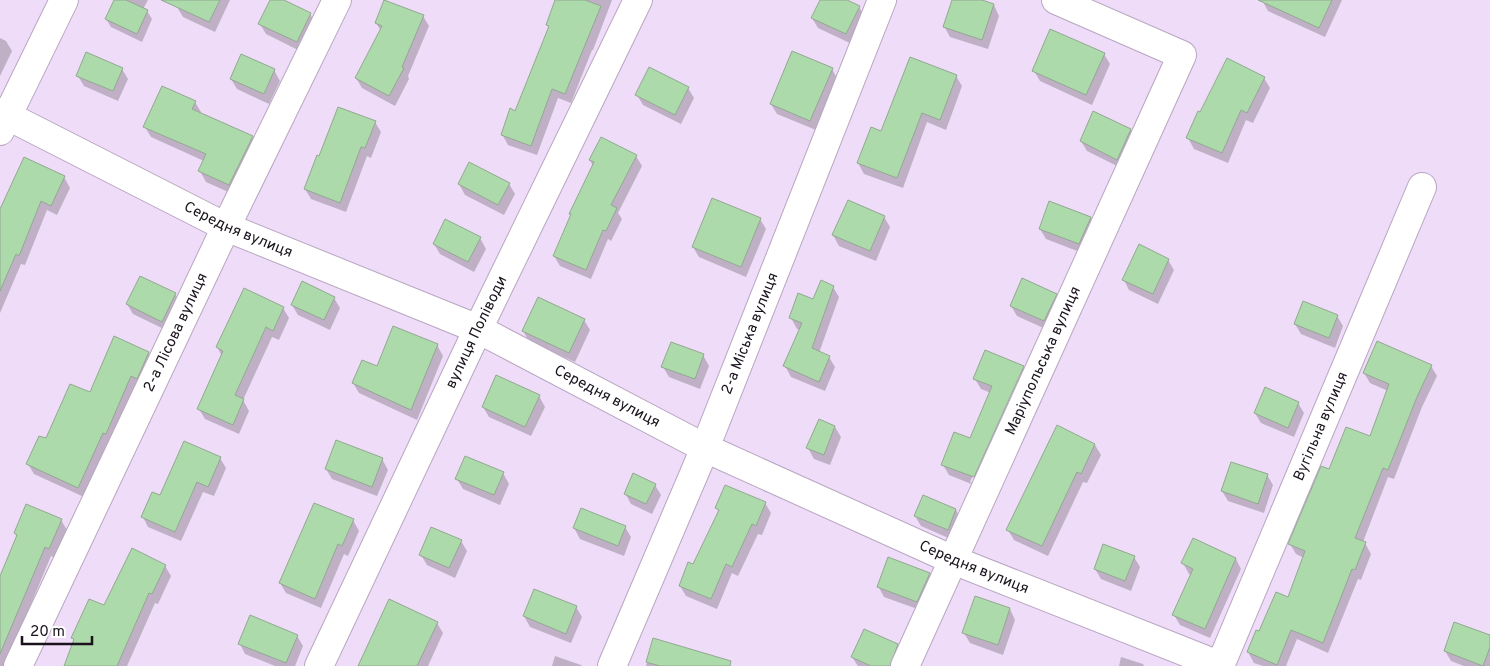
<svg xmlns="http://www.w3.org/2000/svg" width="1490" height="666" viewBox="0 0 1490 666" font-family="Overpass,sans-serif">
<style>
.shadow{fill:#0003;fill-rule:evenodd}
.building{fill:#addaaa;stroke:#92a891}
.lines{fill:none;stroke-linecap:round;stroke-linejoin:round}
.minor-casing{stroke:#b8a6c0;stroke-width:30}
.minor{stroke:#fff;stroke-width:28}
.labels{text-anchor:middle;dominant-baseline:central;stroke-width:4;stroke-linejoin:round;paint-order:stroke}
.street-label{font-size:15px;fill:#1a131d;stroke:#fff}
</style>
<rect width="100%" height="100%" fill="#efdcf8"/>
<path class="shadow" d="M115 0H148L143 9 147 11 152 19 142 42 111 27 106 19Z
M180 0H230L215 32 183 17 177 7Z
M272 0H281L310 14 316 24 302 52 266 34 260 24Z
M557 0H612L593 50H592L571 103 558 98 537 155 508 145 502 134 516 112 550 28 548 25Z
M821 0H844L859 7 865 17 852 44 818 28 812 18Z
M953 0H978L994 5 999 16 988 49 950 37 944 26Z
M1262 0H1342L1325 37 1268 11Z
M423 16 429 26 408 76 409 79 395 106 362 88 356 78 381 31 376 23Z
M0 38 6 41 12 51 0 76Z
M1104 54 1110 64 1092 105 1040 81 1034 71Z
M122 69 128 79 118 101 84 86 78 76Z
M832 69 838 80 816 130 777 114 771 104Z
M274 70 280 81 269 104 237 89 231 79Z
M956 76 962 86 946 130 927 122 903 188 864 174 858 163 882 133Z
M1264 78 1270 88 1253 123 1246 120 1228 163 1194 149 1188 138 1201 114Z
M688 88 694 98 681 124 643 105 637 95Z
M195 102 201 112 200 114 252 137 258 147 235 195 206 182 200 171 204 161 151 137 145 127Z
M375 122 381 132 371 158 367 156 346 212 311 199 305 189 320 157Z
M1130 130 1136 140 1123 169 1087 151 1081 141Z
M636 156 642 166 618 213 622 219 611 241 608 239 591 279 560 266 554 256 571 216 570 214 593 166 590 160Z
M64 177 70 188 57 215 47 210 25 265 21 264 0 313V212Z
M459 184H509L515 194 504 215 465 195Z
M884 217 890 227 876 261 839 246 833 235Z
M1091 218 1097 228 1085 254 1046 239 1040 229Z
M760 219 766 229 746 277 699 257 693 247Z
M480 238 486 249 474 272 440 254 434 244Z
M1168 260 1174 270 1158 304 1129 290 1124 280Z
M833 287 839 297 819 353 829 357 835 367 825 391 791 377 785 366 800 330 797 329 791 318Z
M175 294 181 305 168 331 133 314 127 304Z
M1056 295 1062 305 1050 331 1017 316 1011 306Z
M334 298 340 308 330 330 298 315 292 305Z
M283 308 289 318 279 340 272 337 243 400 249 411 239 434 205 419 199 409 222 356 217 347Z
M1337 316 1343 326 1335 348 1301 334 1295 324Z
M584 320 590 330 575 362 529 341 523 331Z
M437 345 443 356 417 420 359 393 353 383 377 368Z
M148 353 154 363 111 444 108 443 84 497 34 474 28 464 46 440 90 394Z
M703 355 709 366 700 389 669 377 663 367Z
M1431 366 1437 376 1422 407 1394 479 1388 477 1363 542 1365 543 1371 554 1361 580 1358 579 1328 653 1297 639 1286 666H1263L1254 663 1248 652 1260 633 1288 598 1304 558 1296 554 1290 544 1330 470 1370 438 1388 391 1370 383 1364 373Z
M1023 367 1029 377 979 487 949 475 943 465 971 440 991 393 981 389 975 379ZM1020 372H1023L972 483 970 482Z
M539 396 545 407 531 436 489 417 483 407Z
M1298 403 1304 413 1294 437 1261 423 1255 413Z
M835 427 841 437 830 465 814 459 808 448Z
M1095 445 1101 455 1087 483 1083 482 1048 556 1014 540 1008 530Z
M220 458 226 468 214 496 203 492 181 541 148 527 143 517 161 497Z
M382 459 388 470 377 496 332 479 326 469Z
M503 473 509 484 500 505 463 489 457 479Z
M1267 475 1273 485 1264 513 1228 501 1222 491Z
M655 485 661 495 652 514 631 504 625 493Z
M765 503 771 513 762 535 758 534 738 576 732 573 717 609 686 596 680 586 694 566 719 512 717 508Z
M956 510 961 520 953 540 921 526 915 516Z
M61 520 67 530 55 558 51 556 5 666H0V579L17 537 15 533Z
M353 520 359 531 348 556 344 554 321 608 286 593 280 583Z
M625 527 631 537 624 556 580 539 574 528Z
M461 541 467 551 455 578 427 565 421 555Z
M1134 557 1140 567 1131 591 1101 579 1095 569Z
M1236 559 1241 569 1210 638 1180 625 1174 615 1191 575 1189 574 1183 563Z
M165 566 171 576 158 604 155 603 127 666H65L75 641 73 638 105 607Z
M929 574 935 584 923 611 884 597 878 586Z
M576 607 582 617 571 643 530 627 524 616Z
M1010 609 1015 620 1003 655 970 643 964 633Z
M437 623 443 633 428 666H360Z
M297 636 303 646 295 666H275L245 654 240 644Z
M1490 636V666H1464L1451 661 1445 651Z
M654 639 704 666H646Z
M897 645 903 656 898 666H858L852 657Z
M555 656 581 665 582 666H552Z
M1121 657 1143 664 1144 666H1119Z"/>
<path class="building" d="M114 0H126L148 10 137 34 105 19Z
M161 0H220L209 22Z
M270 0H284L311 13 297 42 258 24Z
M384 0 424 15 402 67 404 68 389 96 355 78 382 26 375 23Z
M555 0H585L601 6 565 94 552 89 531 146 501 135 510 108 515 111 549 26 546 25Z
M820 0H847L860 6 846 34 811 18Z
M952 0H982L994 4 982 40 943 27Z
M1258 0H1332L1319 28Z
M1050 29 1105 53 1086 95 1032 71Z
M792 51 833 68 810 121 770 104Z
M86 52 123 68 113 91 76 76Z
M241 54 275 69 264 94 230 79Z
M910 57 957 75 940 120 922 113 897 178 857 163 871 127 881 131Z
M1227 58 1265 77 1247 113 1241 110 1222 153 1186 138 1198 111 1200 112Z
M649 67 689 87 675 115 635 95Z
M162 86 196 101 192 109 253 136 229 185 198 171 206 154 143 127Z
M338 107 376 121 365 148 361 147 340 203 304 189 317 155 319 156Z
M1093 111 1131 129 1117 160 1080 141Z
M601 137 637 155 611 205 617 208 606 231 603 230 586 270 553 256 571 214H569L594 162 589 160Z
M24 157 65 176 51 206 41 201 19 256 16 254 0 291V209Z
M469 162 510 183 498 205 458 184Z
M712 198 761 218 741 267 692 247Z
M848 200 885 216 870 251 832 235Z
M1049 201 1091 217 1079 244 1039 229Z
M445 219 481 237 468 262 433 244Z
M1139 244 1169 259 1153 294 1122 280Z
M140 276 176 293 162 322 126 304Z
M1022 278 1057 294 1044 321 1010 306Z
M821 280 834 286 812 348 830 356 819 382 783 366 802 323 789 318 798 293 813 299Z
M302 281 335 297 324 320 291 305Z
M244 288 284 307 273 331 266 327 235 395 244 399 233 425 197 409 223 351 216 347Z
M538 297 585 319 569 353 522 331Z
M1303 301 1338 315 1329 338 1294 324Z
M393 326 438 344 411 410 352 383 362 360 377 366Z
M114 336 149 352 137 379 131 376 106 434 103 433 78 488 26 464 39 436 46 438 70 384 90 392Z
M1377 341 1432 365 1417 397 1388 470 1383 468 1355 538 1366 542 1355 570 1352 569 1323 643 1291 630 1277 665 1247 652 1256 630 1259 631 1276 592 1288 597 1305 551 1288 544 1321 466 1329 469 1346 427 1370 436 1389 384 1363 373Z
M671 342 704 354 695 379 661 367Z
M985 350 1024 366 974 477 941 465 954 432 970 438 992 386 973 379Z
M496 375 540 395 525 427 482 407Z
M1265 387 1299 402 1288 428 1254 413Z
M819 419 835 426 824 455 806 448Z
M1057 425 1095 444 1081 474 1077 472 1042 546 1006 530Z
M336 440 383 458 372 487 325 469Z
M184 441 221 457 208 487 197 482 175 532 141 517 152 492 160 495Z
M465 456 504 472 494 495 455 479Z
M1231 462 1268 474 1258 504 1221 491Z
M633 473 656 484 646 504 624 494Z
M725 485 766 502 756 526 752 524 732 567 726 564 711 599 679 586 688 562 693 564 719 510 715 508Z
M923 495 956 509 948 530 914 516Z
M314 503 354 519 342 546 338 544 315 599 279 583Z
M26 504 62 519 49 549 45 547 0 654V576L17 535 14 533Z
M581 508 626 526 618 546 573 528Z
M431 527 462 540 449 568 419 555Z
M1193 538 1236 558 1205 629 1172 615 1193 569 1181 563Z
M1103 544 1135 556 1125 581 1094 569Z
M132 548 166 565 152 594 149 593 117 666H64L74 639 71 638 89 599 104 605Z
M888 557 930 573 917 602 877 587Z
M534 589 577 606 566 634 523 616Z
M975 596 1010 608 998 645 962 633Z
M389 599 438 622 417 666H358Z
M250 615 298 635 286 663 238 644Z
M1454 622 1490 635V647L1483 666 1444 651Z
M864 629 898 644 890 666H871L851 657Z
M653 638 731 661 730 666H660L646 662Z"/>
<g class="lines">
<g class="minor-casing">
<g id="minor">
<path id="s1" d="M0 112 226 227 478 329 705 448 953 560 1221 666"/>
<path d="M0 131 64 0"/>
<path id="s2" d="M18 666 226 227 337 0"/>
<path id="s3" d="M319 666 478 329 638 0"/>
<path id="s4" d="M612 666 705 448 882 0"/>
<path id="s5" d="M905 666 1182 55 1056 0"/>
<path id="s6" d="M1220 666 1422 187"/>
</g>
</g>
<use href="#minor" class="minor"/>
</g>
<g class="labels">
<g class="street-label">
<text stroke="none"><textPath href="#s1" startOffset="266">Середня вулиця</textPath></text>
<text stroke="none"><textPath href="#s2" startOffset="369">2-а Лісова вулиця</textPath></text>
<text stroke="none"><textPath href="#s3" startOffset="369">вулиця Поліводи</textPath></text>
<text stroke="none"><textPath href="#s4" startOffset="360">2-а Міська вулиця</textPath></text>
<text stroke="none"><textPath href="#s5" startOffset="335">Маріупольська вулиця</textPath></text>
<text stroke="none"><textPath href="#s1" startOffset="671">Середня вулиця</textPath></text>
<text stroke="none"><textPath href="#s6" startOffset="260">Вугільна вулиця</textPath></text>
<text stroke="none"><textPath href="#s1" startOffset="1076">Середня вулиця</textPath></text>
</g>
</g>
<path d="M22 636v8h70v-8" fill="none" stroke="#1a131d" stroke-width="2.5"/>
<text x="30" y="636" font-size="15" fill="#1a131d" stroke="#ffffff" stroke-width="4" paint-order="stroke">20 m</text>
</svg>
